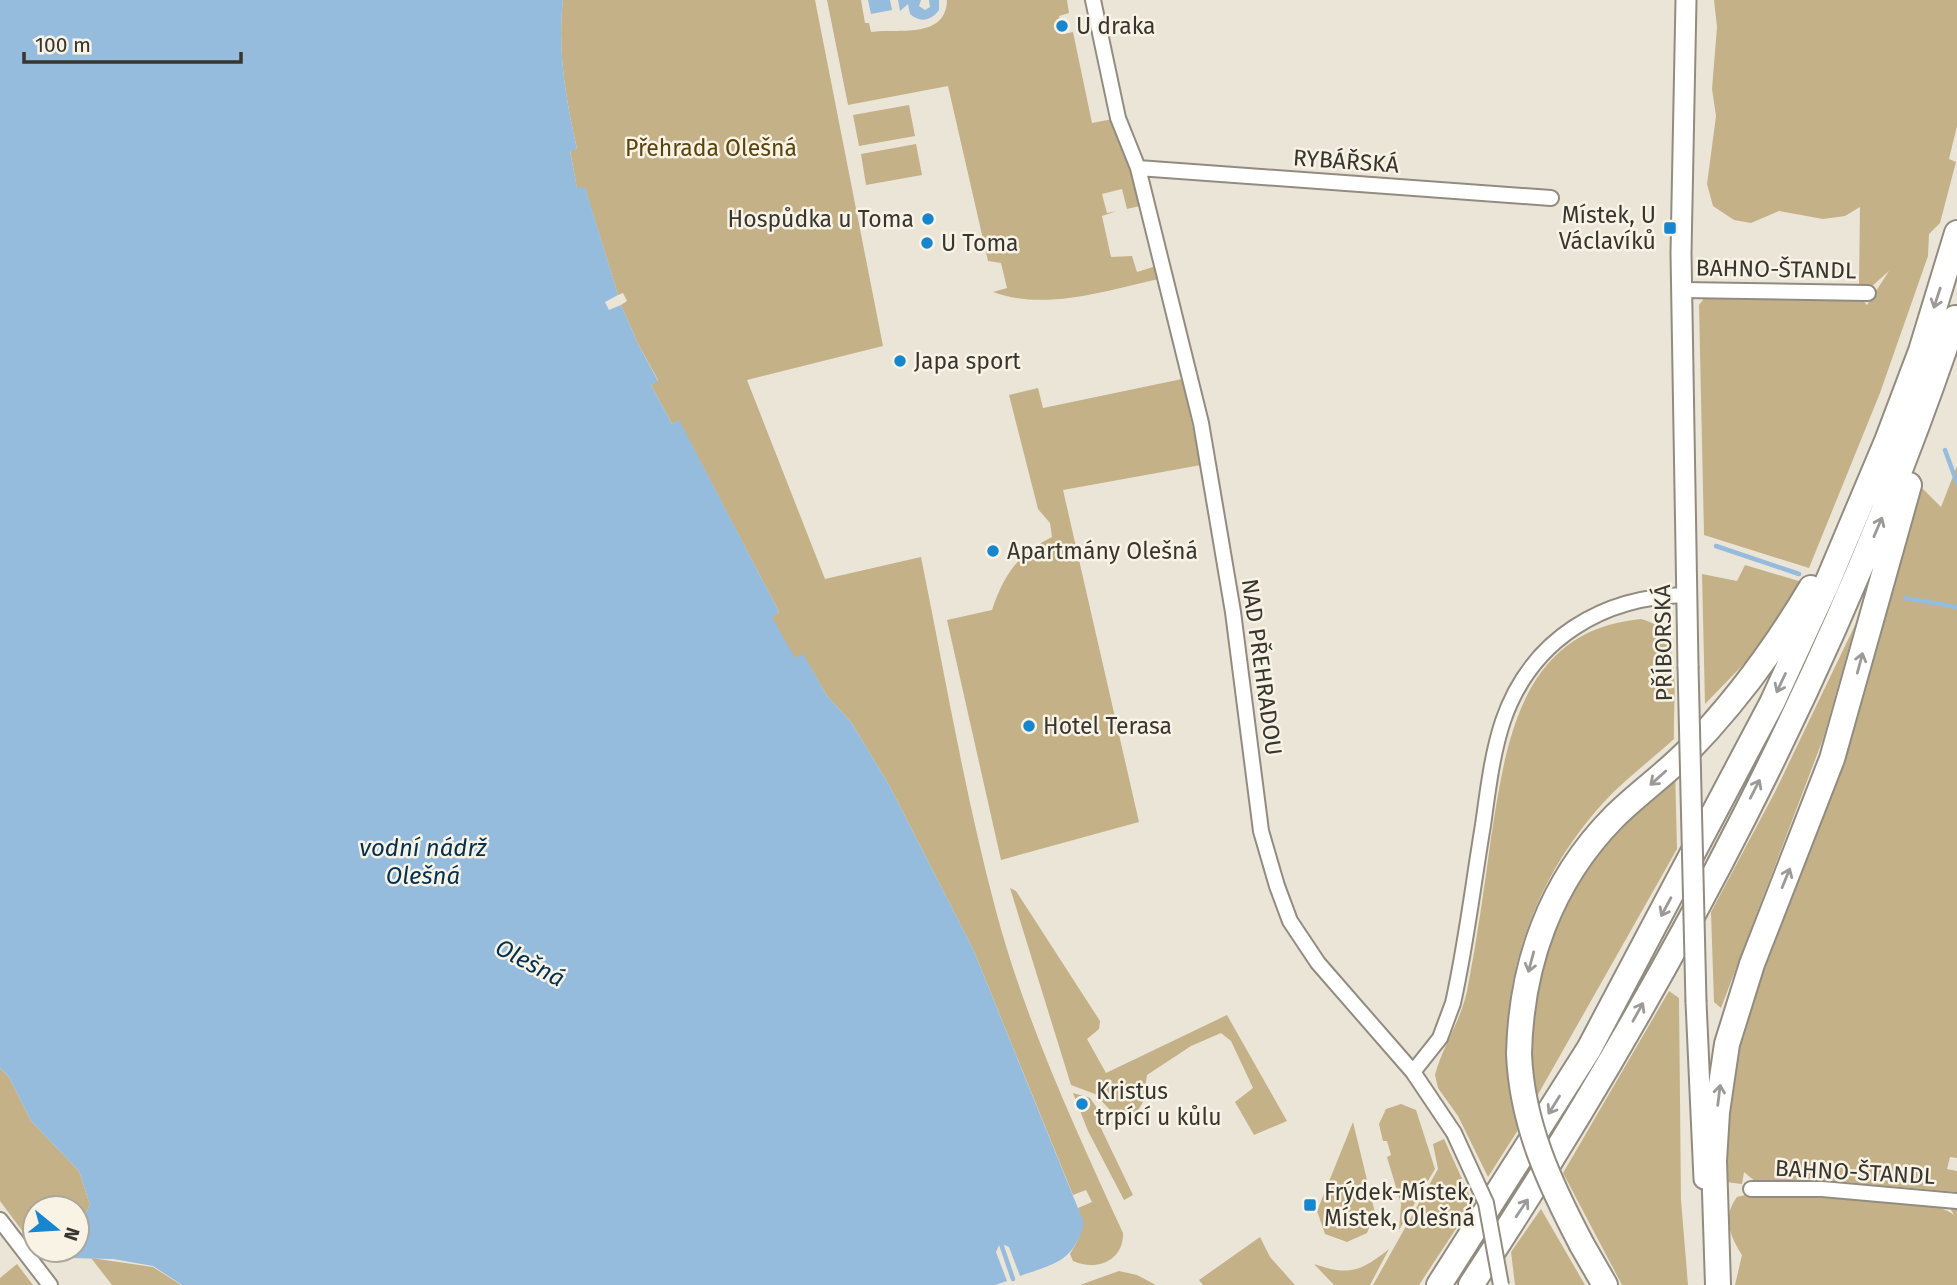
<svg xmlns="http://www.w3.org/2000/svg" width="1957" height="1285" viewBox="0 0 1957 1285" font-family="'Fira Sans',sans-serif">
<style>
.green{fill:#c4b187}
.water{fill:#95bbdd}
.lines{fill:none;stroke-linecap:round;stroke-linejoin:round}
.stream{stroke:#95bbdd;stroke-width:4.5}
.street-casing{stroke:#928c80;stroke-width:18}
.secondary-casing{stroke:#928c80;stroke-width:23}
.highway-casing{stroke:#928c80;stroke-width:28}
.street{stroke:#fff;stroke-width:14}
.secondary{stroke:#fff;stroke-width:19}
.highway{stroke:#fff;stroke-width:24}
.street-bridge-casing{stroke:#928c80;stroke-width:18;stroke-linecap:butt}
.secondary-bridge-casing{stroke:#928c80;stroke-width:23;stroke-linecap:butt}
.highway-bridge-casing{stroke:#928c80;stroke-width:28;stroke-linecap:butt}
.street-bridge{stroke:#fff;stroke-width:14}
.secondary-bridge{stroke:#fff;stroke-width:19}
.highway-bridge{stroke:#fff;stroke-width:24}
.oneway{stroke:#9b9a98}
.poi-dot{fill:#1786cf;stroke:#f8f3e5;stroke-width:2.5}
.labels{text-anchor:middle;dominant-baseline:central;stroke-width:5;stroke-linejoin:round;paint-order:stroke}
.poi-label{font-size:23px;fill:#373530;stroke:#f8f3e5;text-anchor:start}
.park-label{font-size:23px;fill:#57430b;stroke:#f8f3e5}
.street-label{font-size:23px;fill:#373530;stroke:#f8f3e5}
.water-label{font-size:24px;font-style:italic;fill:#013050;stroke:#f8f3e5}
</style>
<rect width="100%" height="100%" fill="#ebe5d8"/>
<path class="green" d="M563 0H815L883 346 747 380 825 579 921 557C945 675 965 795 996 911 1026 1023 1075 1128 1123 1233 1124 1260 1097 1272 1073 1261L1070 1254C1081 1237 1085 1227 1078 1208L1092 1202 1086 1190 1073 1195 973 949 889 785 851 722 827 696 803 655 795 659 771 617 779 612 679 421 672 424 651 385 658 380 638 344 621 305 627 301 623 293 618 295 585 188 577 189 570 150 577 149C566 99 557 51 563 0Z
M827 0H861L865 23H869L871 32C897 28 946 40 947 0H1067L1069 13 1059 16 1064 34 1073 32 1092 123 1118 118 1140 206 1127 209 1122 189 1102 194 1107 213 1117 211 1102 216 1111 257 1132 256 1137 272 1156 266 1159 279C1105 291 1045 311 993 292L1007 288 1001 263 988 261 948 86 848 105Z
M1714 0H1957V126L1949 159 1956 162 1940 223 1929 234 1928 256 1880 393 1809 568 1704 535 1699 305 1705 297 1861 298 1867 305 1889 271 1871 287 1859 285 1860 207 1845 216 1823 219 1779 211 1751 223 1734 220 1713 206 1707 184 1716 116 1712 89 1717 27Z
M909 105 915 136 859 146 853 115Z
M916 144 922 175 866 185 861 154Z
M1182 379 1201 465 1063 490 1139 822 1001 860 947 620 992 610C1004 574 1018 554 1052 537L1050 523 1038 509 1009 395 1038 388 1043 408Z
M1957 466V1158L1950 1157 1947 1169 1957 1171V1192L1811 1179 1756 1182 1744 1172 1742 1184 1725 1182 1732 1079 1743 1025 1859 706 1922 488 1941 507Z
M1745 565 1802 582 1771 636 1705 704 1702 574 1737 581Z
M1641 619C1652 622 1663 627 1667 638 1679 667 1673 708 1674 739 1651 760 1624 780 1603 803 1523 891 1487 1015 1518 1130L1488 1177 1458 1116 1438 1088 1435 1075C1443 1045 1460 1023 1467 991 1477 940 1484 889 1491 838 1506 741 1521 630 1641 619Z
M1856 623 1823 739 1721 1008 1714 1002 1711 912 1775 792Z
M1675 769 1677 849 1536 1098 1532 1054 1535 988 1559 912 1618 821Z
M1010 888 1016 891 1100 1021 1099 1029 1087 1039 1106 1073 1227 1015 1287 1121 1254 1135 1235 1102 1253 1088 1231 1041 1221 1033 1191 1046 1147 1075 1143 1102 1134 1117 1112 1112 1095 1094 1071 1085Z
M1669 991 1679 998 1681 1200 1688 1285H1622L1563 1173Z
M0 1068 9 1077 31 1121 79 1171 90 1205 77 1230V1208H35V1248L0 1201Z
M1073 1093 1090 1098 1104 1118 1098 1122 1133 1195 1124 1200 1088 1131Z
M1401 1104 1416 1110 1435 1169 1399 1230 1401 1204 1387 1157 1391 1155 1387 1141H1383L1379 1124 1386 1109Z
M1353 1122 1375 1213 1367 1233 1347 1242 1325 1234 1317 1211Z
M1444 1139 1473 1203 1419 1285H1373L1438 1169 1433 1144Z
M1749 1194C1788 1194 1928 1192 1954 1215L1950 1208 1942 1205 1957 1204V1285H1735L1742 1255C1730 1236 1722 1217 1737 1197Z
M1541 1209 1585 1285H1515L1511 1252Z
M1260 1237 1270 1257 1295 1285H1203L1199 1280Z
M1389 1249 1370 1285H1334L1314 1264C1349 1276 1360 1272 1389 1249Z
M91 1258 153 1267 181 1285H112Z
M17 1264 33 1285H0V1278Z
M1119 1271 1137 1275 1156 1285H1080Z"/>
<path class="water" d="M0 0H563C557 51 566 99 577 149L570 151 577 188 585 187 618 295 605 302 609 310 621 305 638 344 658 381 651 385 672 424 679 420 779 612 772 617 795 658 803 654 827 696 851 722 889 785 973 949 1084 1223C1074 1262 1054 1264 1020 1276L1009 1247 1000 1243 996 1252 1007 1281 995 1285H182L153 1266 113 1259 67 1258 63 1250H77V1230L90 1205 79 1171 31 1121 9 1077 0 1068Z
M868 0H890L892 10 871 14Z
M898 0H921L919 6 925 10 930 7 929 0H939V10C931 21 920 23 910 14L908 4 900 11Z"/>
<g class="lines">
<path class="stream" d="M1945 450 1957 483
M1716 546 1799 574
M1905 598 1957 607
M999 1238 1013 1279"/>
<g class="street-casing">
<path id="street" d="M1093 0 1118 118 1138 168 1201 423 1233 612 1261 831 1277 886 1290 921 1318 963 1413 1072 1454 1133
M1138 168 1551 198
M1683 290 1868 293
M1413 1072 1440 1038 1453 1003C1466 945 1473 885 1483 825 1488 790 1492 754 1503 721 1531 639 1603 596 1687 595
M1751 1189H1822L1957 1201
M0 1220 50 1285"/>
</g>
<g class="secondary-casing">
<path id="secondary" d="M1686 0 1681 253 1688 666
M1696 1002 1704 1179"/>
</g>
<g class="highway-casing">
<path id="highway" d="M1519 1054C1521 965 1550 882 1614 817 1636 795 1663 776 1686 753 1734 704 1776 647 1811 588
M1582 1245 1605 1285
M1439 1285 1589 1049 1772 703 1825 588 1887 441 1921 351 1957 233
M1471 1285C1667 988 1842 656 1955 318
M1718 1285 1714 1161 1717 1112 1727 1044 1752 964 1832 759 1909 485"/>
</g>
<use href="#street" class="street"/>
<use href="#secondary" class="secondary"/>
<use href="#highway" class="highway"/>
<g class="street-bridge-casing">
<path id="street-bridge" d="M1454 1133 1486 1203 1501 1285"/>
</g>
<g class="secondary-bridge-casing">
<path id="secondary-bridge" d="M1688 666 1696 1002"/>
</g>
<g class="highway-bridge-casing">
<path id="highway-bridge" d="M1519 1054C1522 1125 1550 1184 1582 1245"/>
</g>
<use href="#street-bridge" class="street-bridge"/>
<use href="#secondary-bridge" class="secondary-bridge"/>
<use href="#highway-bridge" class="highway-bridge"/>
</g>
<defs><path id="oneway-shaft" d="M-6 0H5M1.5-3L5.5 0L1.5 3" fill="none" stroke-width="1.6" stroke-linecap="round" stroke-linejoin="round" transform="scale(1.75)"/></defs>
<g class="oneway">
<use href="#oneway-shaft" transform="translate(1937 298) rotate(108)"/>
<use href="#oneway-shaft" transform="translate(1878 527) rotate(-67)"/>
<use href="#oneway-shaft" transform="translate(1860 663) rotate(-75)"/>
<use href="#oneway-shaft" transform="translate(1781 683) rotate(115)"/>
<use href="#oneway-shaft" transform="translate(1658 778) rotate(138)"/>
<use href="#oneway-shaft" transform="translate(1755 789) rotate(-63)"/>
<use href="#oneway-shaft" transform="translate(1786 878) rotate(-68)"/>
<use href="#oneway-shaft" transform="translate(1666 907) rotate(118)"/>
<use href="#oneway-shaft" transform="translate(1531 962) rotate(105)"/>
<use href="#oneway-shaft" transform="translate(1638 1012) rotate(-61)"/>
<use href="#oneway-shaft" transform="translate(1719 1095) rotate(-83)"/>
<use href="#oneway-shaft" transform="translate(1554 1105) rotate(122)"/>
<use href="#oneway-shaft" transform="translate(1522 1208) rotate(-56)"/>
</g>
<g class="poi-dot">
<circle cx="1062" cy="26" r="7"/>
<circle cx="928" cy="219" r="7"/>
<rect x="1663" y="221" width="14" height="14" rx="3.5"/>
<circle cx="927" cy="243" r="7"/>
<circle cx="900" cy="361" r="7"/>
<circle cx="993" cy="551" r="7"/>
<circle cx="1029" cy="726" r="7"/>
<circle cx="1082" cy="1104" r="7"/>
<rect x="1303" y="1198" width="14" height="14" rx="3.5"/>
</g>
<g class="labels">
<g class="poi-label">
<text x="1076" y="26">U draka</text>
<text x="1656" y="215" text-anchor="end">Místek, U<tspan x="1656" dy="26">Václavíků</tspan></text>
<text x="914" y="219" text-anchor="end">Hospůdka u Toma</text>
<text x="941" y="243">U Toma</text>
<text x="914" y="361">Japa sport</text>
<text x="1007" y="551">Apartmány Olešná</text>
<text x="1043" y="726">Hotel Terasa</text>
<text x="1096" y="1091">Kristus<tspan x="1096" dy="26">trpící u kůlu</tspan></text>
<text x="1324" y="1192">Frýdek-Místek,<tspan x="1324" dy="26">Místek, Olešná</tspan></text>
</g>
<g class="park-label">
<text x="711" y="148">Přehrada Olešná</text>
</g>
<g class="street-label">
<text transform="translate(1346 161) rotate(4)">RYBÁŘSKÁ</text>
<text transform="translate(1776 269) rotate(1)">BAHNO-ŠTANDL</text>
<text transform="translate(1663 643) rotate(-91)">PŘÍBORSKÁ</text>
<text transform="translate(1262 667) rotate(82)">NAD PŘEHRADOU</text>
<text transform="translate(1855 1172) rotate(3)">BAHNO-ŠTANDL</text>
</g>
<g class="water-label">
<text x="423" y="848">vodní nádrž<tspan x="423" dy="28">Olešná</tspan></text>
<text transform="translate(530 963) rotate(28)">Olešná</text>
</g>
</g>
<g transform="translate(56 1229) rotate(108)"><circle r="33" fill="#f8f3e5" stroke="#aba79d" stroke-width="2"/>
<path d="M0-5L12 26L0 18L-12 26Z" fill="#1786cf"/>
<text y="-10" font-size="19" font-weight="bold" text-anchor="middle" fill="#373530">N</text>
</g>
<path d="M24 52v10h217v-10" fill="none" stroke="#373530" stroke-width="3.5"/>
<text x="35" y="52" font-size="21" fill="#373530" stroke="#f8f3e5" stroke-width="5" paint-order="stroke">100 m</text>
</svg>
